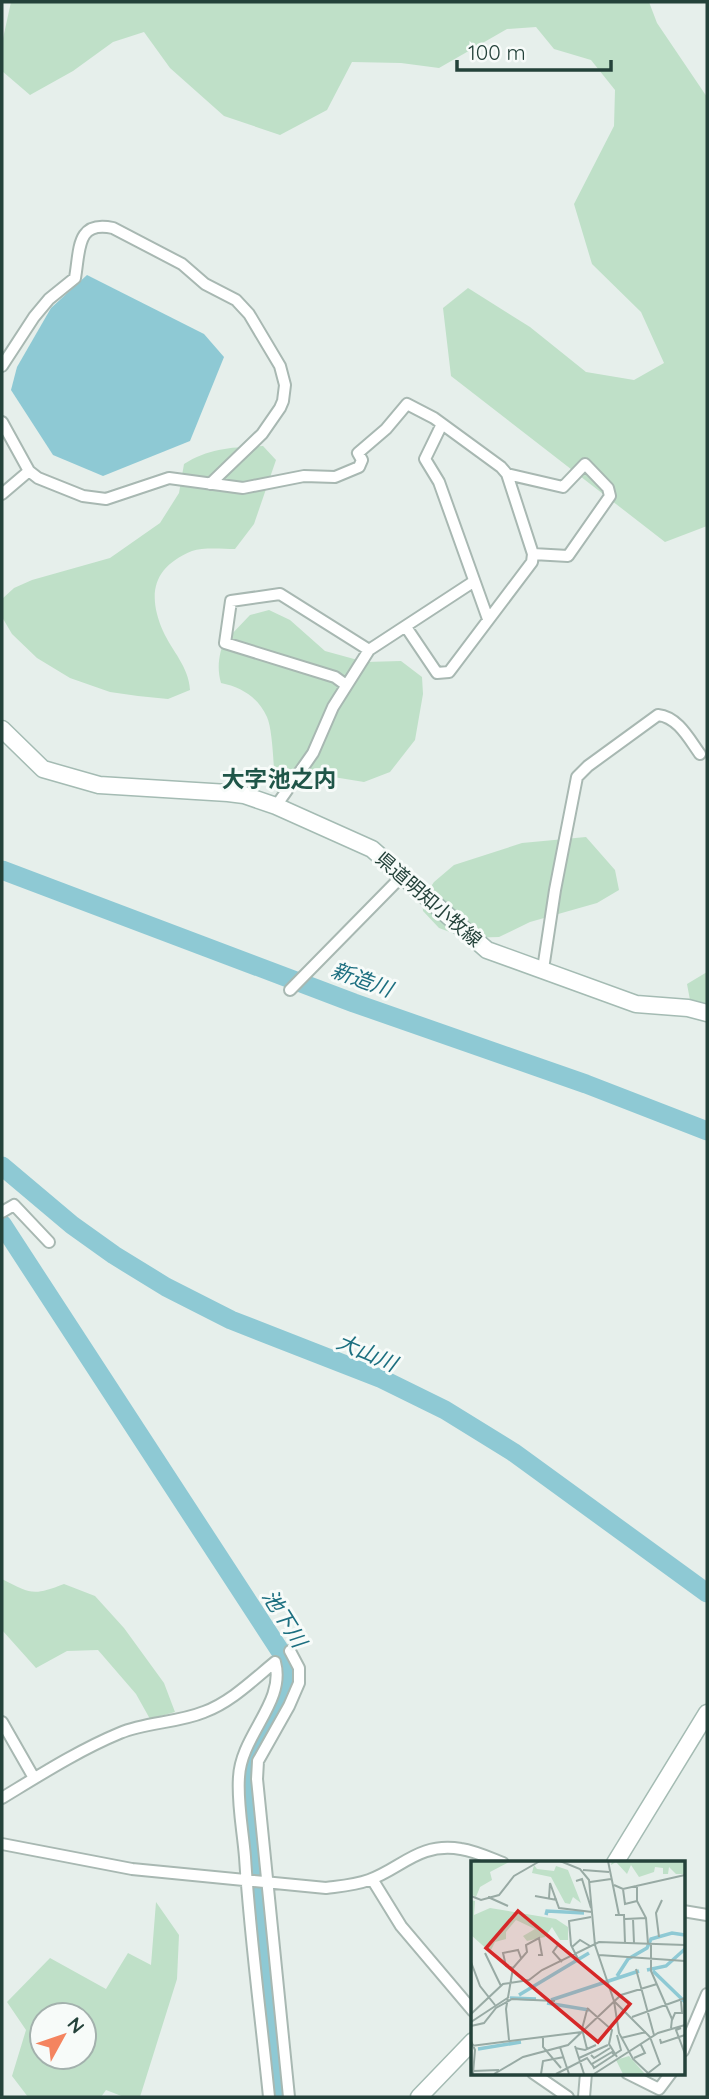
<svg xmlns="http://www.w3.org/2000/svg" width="709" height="2099" viewBox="0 0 709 2099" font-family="Quicksand,'Noto Sans JP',sans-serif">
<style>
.green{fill:#bfe0c8;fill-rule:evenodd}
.water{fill:#8ec9d4}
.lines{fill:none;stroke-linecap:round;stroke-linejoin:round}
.river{stroke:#8ec9d4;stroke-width:19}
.street-casing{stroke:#a8b8b2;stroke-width:14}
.secondary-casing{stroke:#a4bbb3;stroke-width:19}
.street{stroke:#fff;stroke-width:10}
.secondary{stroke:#fff;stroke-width:16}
.labels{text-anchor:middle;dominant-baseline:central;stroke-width:6;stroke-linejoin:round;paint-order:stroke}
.street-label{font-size:19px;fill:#24423a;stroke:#f7fbf9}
.water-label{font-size:21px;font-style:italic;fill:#1c6f80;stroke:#f7fbf9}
.quarter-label{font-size:23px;font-weight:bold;fill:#1f5548;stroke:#f7fbf9}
.inset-river{fill:none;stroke:#8ec9d4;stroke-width:3.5}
.inset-road{fill:none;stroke:#98aaa4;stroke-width:2}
.view{fill:#d62828;fill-opacity:0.15;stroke:#d62828;stroke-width:3.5}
.inset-edge{fill:none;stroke:#24423a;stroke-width:3.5}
</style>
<rect width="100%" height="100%" fill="#e6efeb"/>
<path class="green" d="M11 2H649L657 23 707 97V526L665 542 451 376 443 308 468 288 530 327 586 372 634 380 664 363 641 312 592 264 574 204 614 126 615 90 591 60 554 49 536 27 507 29 439 68 401 63 352 62 327 110 280 135 224 116 170 68 144 32 113 42 73 71 30 95 2 71V43Z
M263 446 276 460 254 524 235 549C223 549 203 547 192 551 153 567 147 594 163 631 172 651 189 667 190 690L168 699 138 696 110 692 70 678 37 658 12 634 2 617V599L14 588 32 580 110 558 160 523 179 493 184 464C209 448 234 447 263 446Z
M269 610 290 620 325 651 365 662 401 661 422 677 423 694 415 740 390 772 364 782 315 774 296 782 279 795 275 789C274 773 273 730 267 717 258 697 241 687 221 683 216 665 220 653 225 636L229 637 250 615Z
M586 837 615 870 619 890 597 903 530 922 499 937 466 938 439 928 423 911 422 900 434 882 454 865 522 843Z
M707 972V1021L692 1011 687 984Z
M2 1579C31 1594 33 1596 64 1584L95 1596 124 1628 164 1683 175 1712 150 1719 136 1694 98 1650 67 1651 36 1668 2 1630Z
M156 1902 179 1935 177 1979 140 2097H124L106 2090 101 2097H28L12 2076 26 2030 7 2002 50 1958 106 1989 128 1953 151 1965ZM84 2015V2057H42V2015Z"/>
<path class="water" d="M87 275 204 334 224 357 190 441 103 476 53 455 11 390 17 367 51 308Z"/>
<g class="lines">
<path class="river" d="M2 870 354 1003 586 1084 707 1131
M2 1166 72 1225 114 1255 166 1287 231 1320 382 1379 445 1410 513 1452 707 1593
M2 1224 288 1663C294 1694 267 1713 256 1739 250 1751 249 1764 247 1778L280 2097"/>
<g class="street-casing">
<path id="street" d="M2 366 34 317 49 299 75 278C80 250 76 220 113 228L182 264 205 284 236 300 249 314 280 366 285 385 283 401 280 408 262 434 210 484
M2 422 29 471 38 478 83 496 106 499 169 478 243 488 304 476 335 477 359 467 362 460 358 453 386 429 407 404 434 418 501 467 507 474 533 554 532 562 449 672 437 673 406 627
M442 424 425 459 439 482 488 619
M507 474 563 487 585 464 608 488 610 496 568 556 533 554
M2 494 29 471
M346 685 335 677 225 643 231 601 280 594 369 650
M276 806 313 753 333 707 369 650 473 582
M543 969 555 890 577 777 588 766 658 715C678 717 689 739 700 754
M290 990 403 875
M2 1212 14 1205 49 1242
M2 1722 34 1778
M2 1798C40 1775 79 1750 120 1733 146 1722 177 1723 204 1712 231 1702 253 1680 275 1662 286 1702 241 1735 239 1777 237 1803 243 1831 245 1857 250 1937 261 2017 269 2097
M2 1844 132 1869 326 1888C341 1886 355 1885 369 1880 402 1868 419 1842 461 1849 475 1851 490 1858 503 1863
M372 1879 401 1926 473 2011
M683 1911 707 1915
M683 2051 707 1994
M533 2073 568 2097
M627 2073 659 2089 671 2073
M289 2097 257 1779 258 1761 289 1706 299 1683V1668L290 1651
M584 2097 586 2073"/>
</g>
<g class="secondary-casing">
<path id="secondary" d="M2 729 43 769 99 785 228 793 244 795 276 806 372 849 487 950 636 1004 688 1008 707 1013
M615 1863 707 1713
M419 2097 473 2041"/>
</g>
<use href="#street" class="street"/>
<use href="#secondary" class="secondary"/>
</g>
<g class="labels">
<g class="street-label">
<text transform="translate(429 899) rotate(41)">県道明知小牧線</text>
</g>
<g class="water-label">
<text transform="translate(362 979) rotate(20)">新造川</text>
<text transform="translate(367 1352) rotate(23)">大山川</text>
<text transform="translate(285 1618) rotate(58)">池下川</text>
</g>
<g class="quarter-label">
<text x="279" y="778">大字池之内</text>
</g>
</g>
<g transform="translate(471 1861)">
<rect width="214" height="214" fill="#e6efeb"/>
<path d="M0 0H40L19 11 21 19 9 26 5 36 0 33ZM141 0H213V13H205L198 6 197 13H192V7L184 6 183 11 168 16 160 4 156 13 145 1 140 4ZM63 4 66 8 83 10 85 5 97 9 110 42 102 36 99 43 94 42 80 16 61 12ZM0 39 4 40 3 54 19 47 85 58 97 66V79H89L81 66 74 76 56 80 52 75 64 68 45 59 35 71V78L24 81 19 91 0 74ZM158 195 174 213H152L145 199Z" fill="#bfe0c8"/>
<path class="inset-river" d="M75 54 76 50 113 52M176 109 195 105 214 88M182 110 214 141M146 115 157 98 176 87 180 78 201 72 214 74M48 134 118 92M39 137 65 138M80 139 168 110M76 142 118 149M7 188 50 181"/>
<path class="inset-road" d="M89 0 109 8 118 19 124 84 143 140 148 172 162 198 178 213M137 0 148 54M112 9 138 11M105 20 111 18 120 47M119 21 140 18M143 24 152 28 214 14M166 24V40L175 57 177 83M152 28 154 43 166 40M0 35 10 39 28 34 43 15 69 0M64 35 86 39M17 36 37 45M78 37 79 22 88 47 121 51M144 54H153L154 82M154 58 175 57M162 58 163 82M188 76 185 52 191 39M180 83V110L201 158 200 167M87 84 82 91 91 101M101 86 109 79 119 85M14 92 30 125M128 94 214 100M108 100 100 84 98 60 120 56M0 101 9 125 24 144M42 107 35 105 32 92 47 89 50 97M165 108 183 174M143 140 179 176 189 203 176 213M116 147 141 169 138 183 146 196M116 149 111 168 116 188M0 153 32 123 58 119 71 109 128 81 214 84M161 156 214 137M201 159 204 152H211L210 140M0 161 38 136M0 165 13 162 25 147 41 138 84 140M210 167 205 169 214 193M72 177V186L90 207M150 177 175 171M189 178 190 182 214 174M38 179 35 148 42 107 56 91 55 84 68 77 71 94H67M0 180 4 189 2 213M0 185 111 171M104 185 113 213M89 186 98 213M104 187 114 189 125 184M141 191 143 194 123 207 121 203ZM144 193 150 189 146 174M120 194 123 197 139 187M108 197 137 184M163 197 174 192 170 184M2 210 28 209M23 213 52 196 97 184 150 134 186 123M70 213 72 200 93 196M85 213 116 197 121 204M123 213 187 172 214 164"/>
<path class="view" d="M47 50 159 143 127 181 15 87Z"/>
<rect width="214" height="214" class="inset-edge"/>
</g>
<rect width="709" height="2099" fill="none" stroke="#24423a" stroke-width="7"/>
<g transform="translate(63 2036) rotate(50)"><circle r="33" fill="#f7fbf9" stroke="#a3b1ad" stroke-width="2"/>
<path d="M0-5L12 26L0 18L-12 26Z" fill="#f4845f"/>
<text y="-10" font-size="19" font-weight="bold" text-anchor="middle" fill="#24423a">N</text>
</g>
<path d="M457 60v10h154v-10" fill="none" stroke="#24423a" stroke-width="3.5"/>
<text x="468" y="60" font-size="21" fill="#24423a" stroke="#f7fbf9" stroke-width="5" paint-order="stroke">100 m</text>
</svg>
